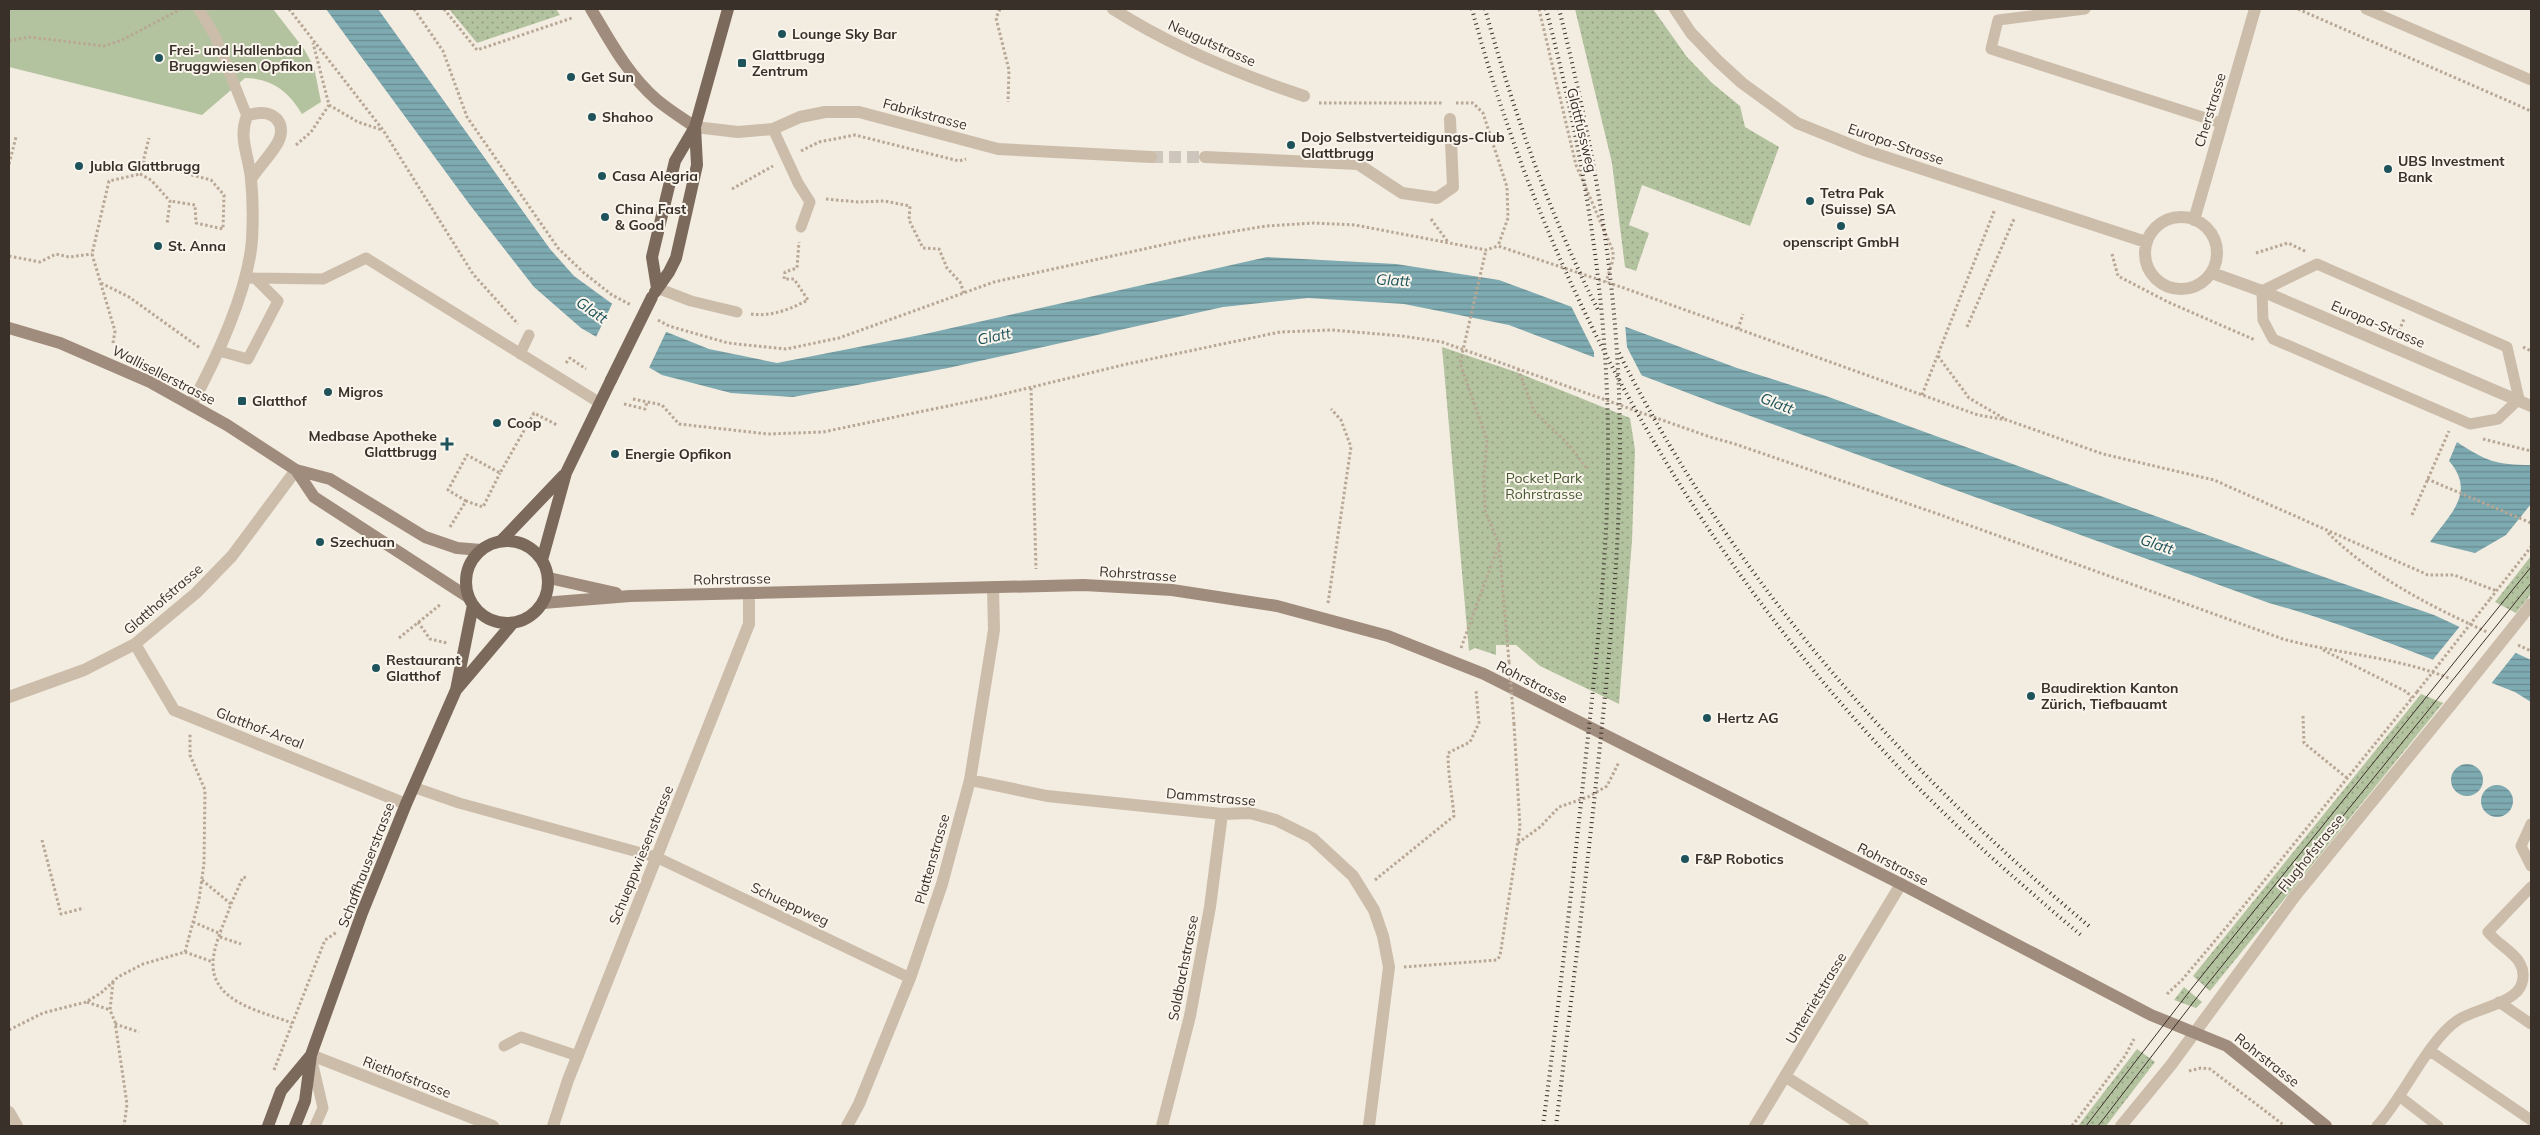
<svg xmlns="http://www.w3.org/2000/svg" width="2540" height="1135" viewBox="0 0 2540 1135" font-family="Mulish,sans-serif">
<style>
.grass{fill:url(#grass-dots)}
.pitch{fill:#b4c39f}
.water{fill:url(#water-rules)}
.pier{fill:#f3ece0}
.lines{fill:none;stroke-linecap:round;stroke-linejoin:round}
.street-tunnel{stroke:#cec6bc;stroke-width:12;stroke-dasharray:12 6;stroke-linecap:butt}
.path{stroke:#b8a795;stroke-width:3;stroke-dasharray:2.5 2.5;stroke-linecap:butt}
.lane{stroke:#ccbdab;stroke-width:11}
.street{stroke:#ccbdab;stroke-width:12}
.secondary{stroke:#a08c7c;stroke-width:12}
.primary{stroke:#7b695b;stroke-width:12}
.tram{stroke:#3a302a;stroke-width:1}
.rail{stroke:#3a302a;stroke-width:4;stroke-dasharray:1 4;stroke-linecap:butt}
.path-bridge{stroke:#b8a795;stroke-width:3;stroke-dasharray:2.5 2.5;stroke-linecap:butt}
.street-bridge{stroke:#ccbdab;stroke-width:12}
.primary-bridge{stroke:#7b695b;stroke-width:12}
.poi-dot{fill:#1f535c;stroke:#faf5ec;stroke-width:2}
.labels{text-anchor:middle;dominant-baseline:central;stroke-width:4;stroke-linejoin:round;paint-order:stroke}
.poi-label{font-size:14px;font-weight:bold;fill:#3a302a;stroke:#faf5ec;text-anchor:start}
.street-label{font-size:14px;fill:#3a302a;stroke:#faf5ec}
.park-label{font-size:14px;fill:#45582e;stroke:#faf5ec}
.water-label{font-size:15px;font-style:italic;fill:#1f535c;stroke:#faf5ec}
</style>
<defs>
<pattern id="grass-dots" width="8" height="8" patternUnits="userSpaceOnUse" patternTransform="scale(1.25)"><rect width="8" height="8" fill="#b4c39f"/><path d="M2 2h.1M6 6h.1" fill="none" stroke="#939f82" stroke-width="1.8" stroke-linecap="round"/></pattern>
<pattern id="water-rules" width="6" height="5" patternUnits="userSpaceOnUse" patternTransform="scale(1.25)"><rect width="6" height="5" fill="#7eaab1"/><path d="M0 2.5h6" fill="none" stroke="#688b90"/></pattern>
</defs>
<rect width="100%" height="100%" fill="#f3ece0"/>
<path class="grass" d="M449 9H556L560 15 477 43Z
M1575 9H1653L1687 57 1712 83 1740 106 1745 127 1779 147 1750 226 1642 185 1629 225 1649 233 1636 271 1625 267 1612 163Z
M1442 347 1516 372 1630 418 1635 450 1632 541 1619 704 1540 666 1516 645H1496V655L1475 648 1469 651Z
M2531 556V594L2516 613 2495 602Z
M2421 694 2443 703 2210 991 2193 976Z
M2184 987 2202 1002 2196 1008 2174 1000Z
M2137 1049 2155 1062 2106 1126H2078Z"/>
<path class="pitch" d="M9 9H273L304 49 314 67 321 102 302 114C288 91 273 79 245 78L202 115 9 67Z"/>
<path class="water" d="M326 9H378L550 249 574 276 611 303 664 331 709 349 777 363 925 334 1267 257 1396 264 1499 280 1737 368 1826 396 2298 568 2434 615 2531 660V702L2515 692C2434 661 2353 626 2269 603L1717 404 1509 325 1404 304 1308 298 1223 307 948 368 793 397 731 393 662 375 581 328 534 287 470 205Z
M2457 442C2486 461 2496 465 2531 465V504L2506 535 2475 553 2430 542C2449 515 2477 493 2449 461Z
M2451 780a16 16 0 1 1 32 0a16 16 0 1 1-32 0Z
M2481 801a16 16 0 1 1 32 0a16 16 0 1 1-32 0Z"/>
<path class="pier" d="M613 302 667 330 648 370 595 339Z
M1569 302 1625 323 1627 347 1643 378 1594 360V352Z
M2461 625 2517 651 2490 685 2431 662Z"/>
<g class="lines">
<path class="street-tunnel" d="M1151 157H1205"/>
<path class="path" d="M289 9 383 130 473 274 518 324
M414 9 443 51 467 117 558 248 584 273 612 295 631 305
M444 9 477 50 572 18
M1000 9 996 18 1009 70 1008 102
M1539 9 1576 165 1613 251V260L1606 282
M2298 9 2531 111
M9 41 29 37 104 46 122 40 181 9
M1319 103H1443
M1456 103H1473L1483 113 1507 187 1508 218 1498 246
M329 105 358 122 382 130
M296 145 311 132 329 105 313 43
M801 151 819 142 855 135 959 161 966 159
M143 162 211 180 224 195 223 229 196 223 195 205 170 201
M9 164 16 137
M140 174 151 180 170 201 167 224
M732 189 773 166
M826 199 858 202 884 201 910 206 909 220 923 248 939 249 947 268 960 282 964 293
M1431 219 1448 242
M2256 253 2288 243 2307 252
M2112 254 2118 276 2168 302 2255 340
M9 256 40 262 56 254 69 257 92 254
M101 283 129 297 200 348
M751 314C772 317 790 309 808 300L794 279H784L785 272 797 268 799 242
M658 320 669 326 728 343 786 349 839 338 994 282 1194 238 1266 226 1314 223 1355 225 1486 250 1498 246 1624 288 1978 415 2007 420 2103 454 2214 480 2428 575H2454L2497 591
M1967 327 2014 219
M1738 329 1743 314
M2399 331 2404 319
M113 343 115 331 92 254 109 181 140 174 149 138
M2523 347 2531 351
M1938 356 1969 398 2005 419
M566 363 570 358 586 369
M1518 369 1534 411 1569 445 1588 470
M1031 388 1036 569
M1922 395 1995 209
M633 399 662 405 679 424 768 434 823 432 991 397 1127 364 1280 332 1332 330 1402 336 1442 342 1710 437 1735 444 1938 514 2283 639C2338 654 2398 657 2451 679
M624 404 645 409 647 402
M2483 439 2531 451
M2427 479 2531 523
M466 501 448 490 467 455 500 473 534 413 557 425
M2412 515 2449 431
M450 527 466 501 483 507 500 473
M2328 533C2373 577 2430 606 2487 632
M1499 545 1509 662
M2490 599 2531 547
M1328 603 1351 447 1341 420 1331 409
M418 622 430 639 447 643
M399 638 441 604
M2518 645 2531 651
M1461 648 1499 544 1485 511 1484 476 1487 440 1460 363 1486 250
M2323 650 2407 692 2412 698
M2303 716 2304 743 2347 778
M42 840 61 914 84 908
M1518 843 1540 827 1559 807 1588 797 1607 786 1619 762
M202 880 231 904C225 922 214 943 213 962 211 1003 264 1012 292 1023
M1375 880 1454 816C1452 794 1448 775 1448 753L1470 742 1479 723 1476 690
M231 904 243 877 247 878
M193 922 221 934
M220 937 241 944
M185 952 199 900 204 863 205 790 190 755V734
M1404 967 1497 960 1500 956 1520 827 1514 724
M113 982 110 1010 115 1022 127 1104 124 1126
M2167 994 2182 980 2229 924 2417 692
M87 1002 110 1010
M115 1024 139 1032
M9 1030 43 1013 86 1002 101 993 118 977 143 964 185 952 213 962
M274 1070 325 940 337 932
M2189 1071 2201 1068 2210 1069 2285 1126
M2072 1126 2125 1056 2134 1039"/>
<path class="lane" d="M199 9 215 36 247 116
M2085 9 1998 20 1991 49 2221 123
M2366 9 2531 80
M773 129 798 183 810 202 801 227
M2317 264 2507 347 2519 399 2498 419 2470 424 2273 339 2263 320 2262 291Z
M246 278 323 279 366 258 600 403
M657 288 691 301 737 312
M219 351 248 359 278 301 255 278
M520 354 529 335
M413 787 459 803 656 857 910 978
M2531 824 2521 846 2531 866
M2499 1002 2531 1024
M504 1046 521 1037 578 1056
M2430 1051 2531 1120
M312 1061 323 1108 315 1126
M2399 1096 2438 1126
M2377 1126C2403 1098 2428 1040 2458 1020 2476 1008 2516 1004 2522 983 2529 957 2501 949 2488 932L2531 887"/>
<path class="street" d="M1113 9C1171 46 1238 74 1304 96
M1675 9 1691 33 1718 61 1742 83 1797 123 1864 150 2146 242
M695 127 738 132 773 129 800 117 825 112H859L998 149 1151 157
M1205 157 1358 164 1402 193 1437 198 1453 187 1450 119
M2145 253a36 36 0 1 1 72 0a36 36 0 1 1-72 0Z
M2194 220 2255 9
M2212 273 2262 291 2531 406
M191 405C216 360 248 291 252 240 253 221 253 198 251 179 249 156 238 138 247 116 273 105 291 125 275 147 268 158 258 168 251 179
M2522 616 2531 604
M135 644 174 710 406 804
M9 697 84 670 135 644 196 593 232 556 296 470
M970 780 1047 796 1222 814 1250 813 1276 820 1312 838 1353 876 1374 910 1383 936 1389 967 1369 1126
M311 1055 493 1126
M1786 1077 1863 1126
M9 1112 17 1126
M553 1126 568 1080 749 624V593
M847 1126 859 1104 910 978 942 884 970 780 994 630 993 587
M1162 1126 1190 1016 1210 907 1222 814
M1755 1126 1901 884
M2121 1126 2171 1065 2295 896 2450 706"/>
<path class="secondary" d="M591 9C610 41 628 75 657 100 669 110 682 118 695 127
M9 328 60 343 150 382 227 425 296 470 330 479 425 537 457 548 481 550
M296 470 314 497 468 597
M549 578 616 593
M543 603 630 596 1084 585 1172 590 1277 606 1388 636 1484 674 1901 884 2151 1015 2227 1046 2326 1126"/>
<path class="primary" d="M657 288 652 257 675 161 695 127 728 9
M655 292 669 272 676 258 697 165 695 127
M466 582a41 41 0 1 1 82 0a41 41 0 1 1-82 0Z
M501 541 564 475
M542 560 566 473 611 380
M456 690 512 624
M268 1126 281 1091 311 1055
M295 1126 305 1101 311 1055 362 913 406 804 456 690 473 605"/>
<path class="tram" d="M2086 1126 2192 988 2531 567
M2098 1126 2205 987 2531 583"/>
<path class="rail" d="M1472 9C1547 289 1693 547 1891 759 1950 823 2016 880 2082 936
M1485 9C1514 113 1550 216 1599 312
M1619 353C1732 577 1898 766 2090 927
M1543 1126C1559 1003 1573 879 1586 755 1599 635 1612 514 1607 394 1602 263 1579 135 1546 9
M1556 1126C1571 1003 1586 879 1599 755 1612 628 1625 500 1618 371 1612 248 1589 128 1559 9"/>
<path class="path-bridge" d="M1509 662 1514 724
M2417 692 2490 599"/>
<path class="street-bridge" d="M2450 706 2522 616"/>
<path class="primary-bridge" d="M611 380 652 297"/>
</g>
<g class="poi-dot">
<circle cx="782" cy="34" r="5"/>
<circle cx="159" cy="58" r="5"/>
<rect x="737" y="58" width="10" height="10" rx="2.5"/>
<circle cx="571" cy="77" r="5"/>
<circle cx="592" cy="117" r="5"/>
<circle cx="1291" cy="145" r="5"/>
<circle cx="79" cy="166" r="5"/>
<circle cx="2388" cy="169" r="5"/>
<circle cx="602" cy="176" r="5"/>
<circle cx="1810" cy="201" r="5"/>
<circle cx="605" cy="217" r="5"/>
<circle cx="1841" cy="226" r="5"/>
<circle cx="158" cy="246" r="5"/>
<circle cx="328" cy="392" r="5"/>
<rect x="237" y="396" width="10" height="10" rx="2.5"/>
<circle cx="497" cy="423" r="5"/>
<path d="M444.5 436.5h5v5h5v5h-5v5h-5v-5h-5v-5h5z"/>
<circle cx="615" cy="454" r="5"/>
<circle cx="320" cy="542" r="5"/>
<circle cx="376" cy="668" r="5"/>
<circle cx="2031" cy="696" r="5"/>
<circle cx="1707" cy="718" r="5"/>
<circle cx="1685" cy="859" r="5"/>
</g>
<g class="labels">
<g class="poi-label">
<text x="792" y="34">Lounge Sky Bar</text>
<text x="169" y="50">Frei- und Hallenbad<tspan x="169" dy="16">Bruggwiesen Opfikon</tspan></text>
<text x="752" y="55">Glattbrugg<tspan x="752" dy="16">Zentrum</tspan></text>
<text x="581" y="77">Get Sun</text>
<text x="602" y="117">Shahoo</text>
<text x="1301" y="137">Dojo Selbstverteidigungs-Club<tspan x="1301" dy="16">Glattbrugg</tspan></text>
<text x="2398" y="161">UBS Investment<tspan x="2398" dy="16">Bank</tspan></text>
<text x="89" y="166">Jubla Glattbrugg</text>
<text x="612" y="176">Casa Alegria</text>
<text x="1820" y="193">Tetra Pak<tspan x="1820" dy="16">(Suisse) SA</tspan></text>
<text x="615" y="209">China Fast<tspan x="615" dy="16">&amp; Good</tspan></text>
<text x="1841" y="242" text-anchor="middle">openscript GmbH</text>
<text x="168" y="246">St. Anna</text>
<text x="338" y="392">Migros</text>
<text x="252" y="401">Glatthof</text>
<text x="507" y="423">Coop</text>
<text x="437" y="436" text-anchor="end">Medbase Apotheke<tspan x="437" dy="16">Glattbrugg</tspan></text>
<text x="625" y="454">Energie Opfikon</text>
<text x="330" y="542">Szechuan</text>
<text x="386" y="660">Restaurant<tspan x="386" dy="16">Glatthof</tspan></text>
<text x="2041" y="688">Baudirektion Kanton<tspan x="2041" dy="16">Zürich, Tiefbauamt</tspan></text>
<text x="1717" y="718">Hertz AG</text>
<text x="1695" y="859">F&amp;P Robotics</text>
</g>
<g class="street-label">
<text transform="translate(1212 43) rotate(24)">Neugutstrasse</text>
<text transform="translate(2210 110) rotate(-73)">Cherstrasse</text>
<text transform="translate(925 114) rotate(15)">Fabrikstrasse</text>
<text transform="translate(1582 130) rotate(76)">Glattfussweg</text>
<text transform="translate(1896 144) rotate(19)">Europa-Strasse</text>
<text transform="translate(2378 324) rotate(23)">Europa-Strasse</text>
<text transform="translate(164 375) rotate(27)">Wallisellerstrasse</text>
<text transform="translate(1138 574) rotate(4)">Rohrstrasse</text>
<text transform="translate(732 579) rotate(-1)">Rohrstrasse</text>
<text transform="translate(163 599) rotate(-41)">Glatthofstrasse</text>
<text transform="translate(1532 682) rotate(27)">Rohrstrasse</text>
<text transform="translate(260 728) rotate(21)">Glatthof-Areal</text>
<text transform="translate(1211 797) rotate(5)">Dammstrasse</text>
<text transform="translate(2311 853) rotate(-51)">Flughofstrasse</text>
<text transform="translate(641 855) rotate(-68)">Schueppwiesenstrasse</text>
<text transform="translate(932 859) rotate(-74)">Plattenstrasse</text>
<text transform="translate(1893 864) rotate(27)">Rohrstrasse</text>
<text transform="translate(366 865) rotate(-69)">Schaffhauserstrasse</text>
<text transform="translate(790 904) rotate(25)">Schueppweg</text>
<text transform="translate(1183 968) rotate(-79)">Soldbachstrasse</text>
<text transform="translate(1816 998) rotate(-59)">Unterrietstrasse</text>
<text transform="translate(2267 1060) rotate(38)">Rohrstrasse</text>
<text transform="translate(407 1077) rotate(21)">Riethofstrasse</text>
</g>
<g class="park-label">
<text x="1544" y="478">Pocket Park<tspan x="1544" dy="16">Rohrstrasse</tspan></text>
</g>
<g class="water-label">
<text transform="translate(1393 280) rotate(3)">Glatt</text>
<text transform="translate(592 310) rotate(35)">Glatt</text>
<text transform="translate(994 336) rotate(-12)">Glatt</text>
<text transform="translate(1777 403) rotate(21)">Glatt</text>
<text transform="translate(2157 544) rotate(19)">Glatt</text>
</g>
</g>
<rect width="2540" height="1135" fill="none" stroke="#3a302a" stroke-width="20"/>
</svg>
